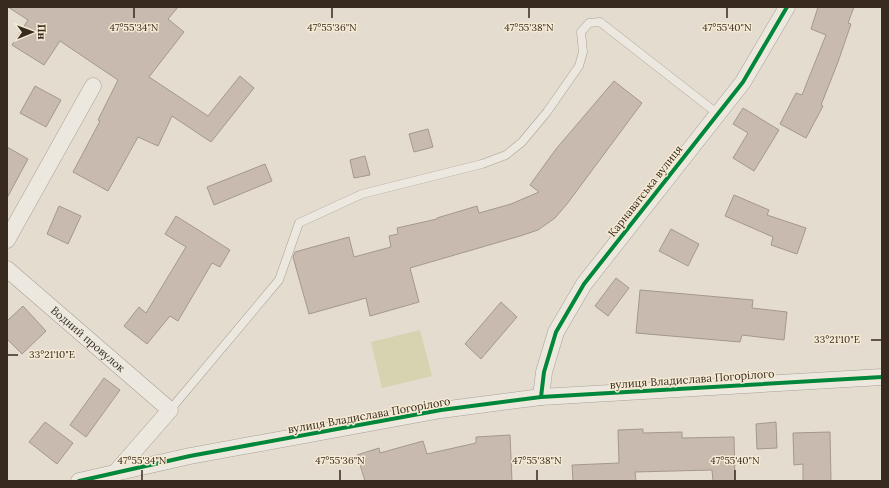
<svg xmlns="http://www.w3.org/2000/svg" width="889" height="488" viewBox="0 0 889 488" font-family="Lora,serif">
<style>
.green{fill:#d5d3b0}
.building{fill:#c8baae;stroke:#a4988d}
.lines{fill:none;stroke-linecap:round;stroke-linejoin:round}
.lane-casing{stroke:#a9a196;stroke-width:9}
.street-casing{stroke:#a9a196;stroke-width:17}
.lane{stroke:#ece8df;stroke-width:8}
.street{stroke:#ece8df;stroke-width:16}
.cycleway-casing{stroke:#f5ead3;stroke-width:6}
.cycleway{stroke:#00873e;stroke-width:4}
.ticks{fill:none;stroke:#382a1e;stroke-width:1.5}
.labels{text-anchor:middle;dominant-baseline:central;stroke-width:3;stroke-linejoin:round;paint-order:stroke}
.street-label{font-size:11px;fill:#382a1e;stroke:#f5ead3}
.ticks-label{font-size:10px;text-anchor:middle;fill:#382a1e;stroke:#f5ead3;stroke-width:3;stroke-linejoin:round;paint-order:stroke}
</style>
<rect width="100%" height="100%" fill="#e4dcce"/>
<path class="green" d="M420 330 432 376 382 388 371 342Z"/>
<path class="building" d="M8 7H178L168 19 184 32 149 77 208 116 240 76 254 88 211 142 172 116 158 146 138 137 108 191 73 172 100 121 98 120 118 80 60 41 44 65 12 45 28 20Z
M818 7H854L848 23 851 24 838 62 821 105 823 106 806 138 780 124 796 93 802 95 826 35 811 29Z
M614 81 642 103 567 204 555 218 538 230 520 236 410 268 419 302 370 316 366 298 309 314 293 257 295 252 349 237 354 257 391 247 389 236 398 234 397 228 437 219V218L477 206 479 213 511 204 539 192 530 185 556 149Z
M35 86 61 100 46 127 20 113Z
M743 108 779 130 754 171 733 158 748 133 733 124Z
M428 129 433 147 414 152 409 134Z
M7 147 28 159 7 198Z
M365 156 370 175 354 178 350 160Z
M265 164 272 181 214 205 207 187Z
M734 195 769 210 767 215 806 228 797 254 771 245 773 237 725 216Z
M59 206 81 216 68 244 47 234Z
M176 216 230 250 220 267 212 263 178 321 170 316 147 344 124 326 139 307 146 313 186 247 165 234Z
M671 229 699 244 688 266 659 251Z
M616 278 629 288 608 316 595 306Z
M640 290 753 300 752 308 787 312 784 340 742 335 740 342 636 333Z
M501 302 517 317 481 359 465 344Z
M23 306 46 331 22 354 7 339V321Z
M104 378 120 390 86 437 70 425Z
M45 422 73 443 57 464 29 442Z
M776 422 777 448 757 449 756 424Z
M643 429V433L682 432V438L734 437 735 481H713L712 470 635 472 636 481H573L572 465 619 463 618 430Z
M830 432 831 481H803V464L794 465 793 433Z
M510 435 512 481H365L357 455 379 448 380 453 423 441 427 454 476 443V437Z"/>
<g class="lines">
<g class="lane-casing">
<path id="lane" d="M170 410 279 280 299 223 362 194 482 164 506 155 522 142 547 112 579 66 583 52 581 32 589 23 600 22 718 114"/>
</g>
<g class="street-casing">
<g id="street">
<path d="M7 240 93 86"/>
<path id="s1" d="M7 269 170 410 115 473"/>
<path d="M541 397 544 372 556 332 584 284 743 82 787 7"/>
<path d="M79 481 190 456 441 410 541 397 882 377"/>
</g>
</g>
<use href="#lane" class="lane"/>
<use href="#street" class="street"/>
<g class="cycleway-casing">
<path id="cycleway" d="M541 397 544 372 556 332 584 284 743 82 787 7
M79 481 190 456 441 410 541 397 882 377"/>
</g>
<use href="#cycleway" class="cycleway"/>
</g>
<path class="ticks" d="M134 8V18M332 8V18M529 8V18M727 8V18M871 340H881M8 355H18M142 470V480M340 470V480M537 470V480M735 470V480"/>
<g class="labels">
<g class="street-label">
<text transform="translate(645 191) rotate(-52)">Карнаватська вулиця</text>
<text stroke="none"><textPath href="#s1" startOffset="107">Водний провулок</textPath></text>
<text transform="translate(692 379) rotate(-4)">вулиця Владислава Погорілого</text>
<text transform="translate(369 415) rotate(-10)">вулиця Владислава Погорілого</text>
</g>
</g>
<g class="ticks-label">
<text x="134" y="31">47°55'34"N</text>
<text x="332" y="31">47°55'36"N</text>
<text x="529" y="31">47°55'38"N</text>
<text x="727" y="31">47°55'40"N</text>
<text x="837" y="343">33°21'10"E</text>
<text x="52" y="358">33°21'10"E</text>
<text x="142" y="464">47°55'34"N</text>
<text x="340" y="464">47°55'36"N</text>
<text x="537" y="464">47°55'38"N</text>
<text x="735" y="464">47°55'40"N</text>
</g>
<rect width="889" height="488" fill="none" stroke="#382a1e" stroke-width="16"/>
<g transform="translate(32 32) rotate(89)" stroke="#f5ead3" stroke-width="3" paint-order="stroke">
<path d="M0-3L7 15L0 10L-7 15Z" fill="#382a1e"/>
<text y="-6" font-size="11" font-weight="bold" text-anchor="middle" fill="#382a1e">Пн</text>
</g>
</svg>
